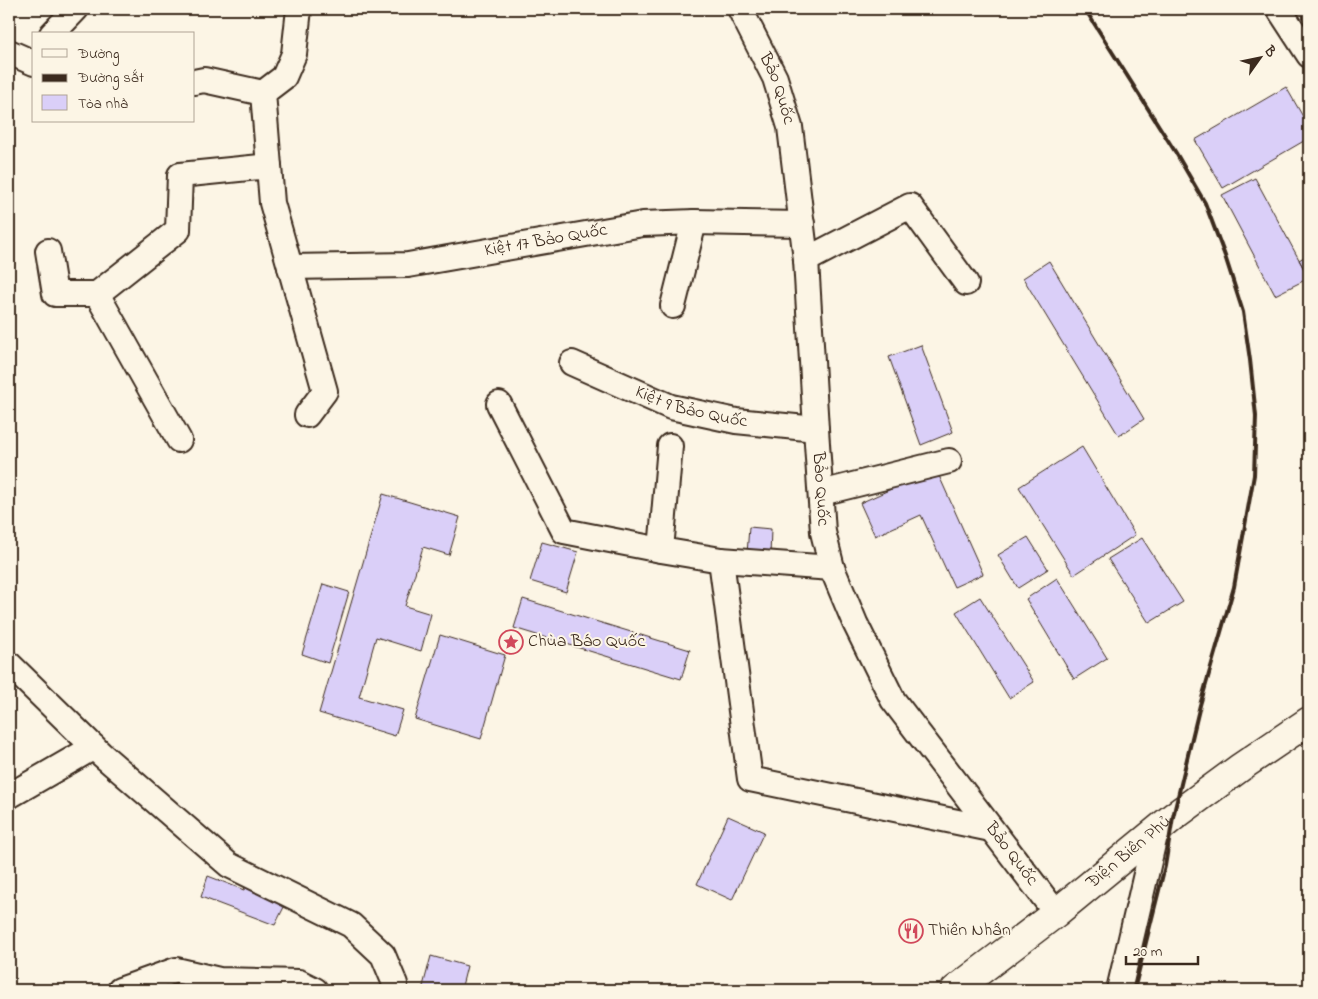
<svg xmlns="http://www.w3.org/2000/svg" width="1318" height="999" viewBox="0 0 1318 999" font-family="'Indie Flower',sans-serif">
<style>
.building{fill:#dacff8;stroke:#3b2a1e}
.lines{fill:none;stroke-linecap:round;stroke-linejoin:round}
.minor-casing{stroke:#3b2a1e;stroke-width:28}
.major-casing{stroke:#3b2a1e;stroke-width:31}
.minor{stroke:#fcf5e5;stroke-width:24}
.major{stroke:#fcf5e5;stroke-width:28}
.rail{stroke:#3b2a1e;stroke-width:4}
.labels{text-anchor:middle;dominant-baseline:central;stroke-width:4;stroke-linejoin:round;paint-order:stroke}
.street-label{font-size:18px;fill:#3b2a1e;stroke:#fcf5e5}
.poi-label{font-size:18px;fill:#3b2a1e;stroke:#fcf5e5;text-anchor:start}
</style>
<rect width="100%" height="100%" fill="#fcf5e5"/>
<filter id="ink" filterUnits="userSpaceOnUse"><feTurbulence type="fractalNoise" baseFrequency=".02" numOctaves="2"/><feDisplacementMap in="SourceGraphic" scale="10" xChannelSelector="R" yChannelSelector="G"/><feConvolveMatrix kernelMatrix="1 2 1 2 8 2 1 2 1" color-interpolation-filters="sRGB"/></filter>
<g filter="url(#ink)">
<path class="building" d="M1286 87 1309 127V138L1223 188 1195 140Z
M1255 178 1309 278 1275 295 1222 195Z
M1309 254V278L1299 260Z
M1049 261 1144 419 1119 436 1023 278Z
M921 345 953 432 921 445 889 357Z
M1082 447 1135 535 1074 575 1019 487Z
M936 469 983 574 954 587 921 515 875 536 860 503Z
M383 494 460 517 449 555 423 547 405 606 431 614 421 651 376 637 359 697 403 710 395 736 319 713Z
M749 527 771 529 770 556 747 554Z
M1028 537 1048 569 1018 588 998 555Z
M1142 538 1183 602 1149 623 1108 559Z
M542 542 578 552 566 592 530 581Z
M1057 578 1107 658 1074 679 1026 599Z
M323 584 349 592 328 663 302 654Z
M980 597 1034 682 1009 698 956 612Z
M523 599 690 650 681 679 514 628Z
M440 635 505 655 481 739 415 719Z
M728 816 764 832 732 900 697 884Z
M208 876 244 890 246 883 286 903 275 925 201 897Z
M431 956 467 966 461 990H422Z"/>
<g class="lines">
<g class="minor-casing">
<g id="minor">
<path id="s1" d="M740 9 775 78 790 127 806 260 816 429 823 532 832 568 855 623 893 700 1056 913"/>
<path d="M1279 9 1309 55"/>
<path d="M52 34 76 9"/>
<path d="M9 52 34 63"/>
<path d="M194 82 204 80 263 93 284 77 294 54 299 9"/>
<path d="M263 93 272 203 325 391 307 415"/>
<path d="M48 251 55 294H97L179 440"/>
<path d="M806 260 910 206 966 283"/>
<path id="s2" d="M290 267 408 265 643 224 694 222 802 224"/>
<path d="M97 294 178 230 180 175 269 166"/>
<path d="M673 306 694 222"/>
<path id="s3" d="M572 363 671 407 736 421 816 429"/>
<path d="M499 404 564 531 661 550 721 560 832 568"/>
<path d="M821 493 949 461"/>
<path d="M661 550 670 446"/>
<path d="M721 560 750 779 991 829"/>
<path d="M9 664 101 754 229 865 351 925 383 955 395 984 394 990"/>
<path d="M9 796 94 747"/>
<path d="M120 990 176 970 219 980 299 982 315 990"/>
<path d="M1119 990 1156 831"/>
</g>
</g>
<g class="major-casing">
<g id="major">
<path id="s4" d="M955 990 1056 913 1173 817 1241 767 1309 721"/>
</g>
</g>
<use href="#minor" class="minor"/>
<use href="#major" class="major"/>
<path class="rail" d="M1085 9 1176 153 1205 203 1225 256 1243 312 1250 360 1256 416 1254 475 1234 587 1200 705 1173 817 1165 866 1134 990"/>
</g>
</g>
<defs>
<g id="sight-ring" transform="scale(1.25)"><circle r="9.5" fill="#fcf5e5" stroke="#d1495b" stroke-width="1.5"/><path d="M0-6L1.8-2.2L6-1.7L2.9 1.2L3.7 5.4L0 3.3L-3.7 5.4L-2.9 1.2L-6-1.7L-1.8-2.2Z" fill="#d1495b"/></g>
<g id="restaurant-ring" transform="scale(1.25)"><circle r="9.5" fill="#fcf5e5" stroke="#d1495b" stroke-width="1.5"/><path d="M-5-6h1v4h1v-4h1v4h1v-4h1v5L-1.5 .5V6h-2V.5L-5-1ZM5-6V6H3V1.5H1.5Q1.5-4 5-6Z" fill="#d1495b"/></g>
</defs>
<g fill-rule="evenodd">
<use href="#sight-ring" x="511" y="642"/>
<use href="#restaurant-ring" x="911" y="931"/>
</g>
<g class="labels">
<g class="street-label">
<text stroke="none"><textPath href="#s1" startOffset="88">Bảo Quốc</textPath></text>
<text stroke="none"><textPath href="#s2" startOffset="258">Kiệt 17 Bảo Quốc</textPath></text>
<text stroke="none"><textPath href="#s3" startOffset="128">Kiệt 9 Bảo Quốc</textPath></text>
<text stroke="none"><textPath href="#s1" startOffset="492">Bảo Quốc</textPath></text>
<text stroke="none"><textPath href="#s4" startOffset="222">Điện Biên Phủ</textPath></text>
<text stroke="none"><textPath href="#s1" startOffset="912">Bảo Quốc</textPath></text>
</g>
<g class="poi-label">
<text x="528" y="642">Chùa Báo Quốc</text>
<text x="928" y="931">Thiên Nhân</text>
</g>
</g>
<rect width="1318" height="999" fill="none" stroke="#fcf5e5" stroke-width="30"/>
<rect x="15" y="15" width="1288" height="969" fill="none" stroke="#3b2a1e" stroke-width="2" filter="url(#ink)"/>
<rect x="32" y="32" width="162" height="90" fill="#fcf5e5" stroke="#afa495"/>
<rect x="42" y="49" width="25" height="8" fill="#fcf5e5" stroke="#afa495"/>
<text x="78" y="58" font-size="15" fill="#3b2a1e">Đường</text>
<rect x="42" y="74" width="25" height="8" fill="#3b2a1e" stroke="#afa495"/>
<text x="78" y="82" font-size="15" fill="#3b2a1e">Đường sắt</text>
<rect x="42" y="95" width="25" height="15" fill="#dacff8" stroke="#afa495"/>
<text x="78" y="108" font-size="15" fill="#3b2a1e">Tòa nhà</text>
<g transform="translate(1260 58) rotate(57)" stroke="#fcf5e5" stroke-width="4" paint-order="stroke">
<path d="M0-4L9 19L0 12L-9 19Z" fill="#3b2a1e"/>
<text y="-8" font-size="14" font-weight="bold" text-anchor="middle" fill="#3b2a1e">B</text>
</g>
<path d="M1126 956v8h72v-8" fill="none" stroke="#3b2a1e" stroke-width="2.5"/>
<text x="1133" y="956" font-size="15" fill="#3b2a1e" stroke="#fcf5e5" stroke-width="4" paint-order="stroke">20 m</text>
</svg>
